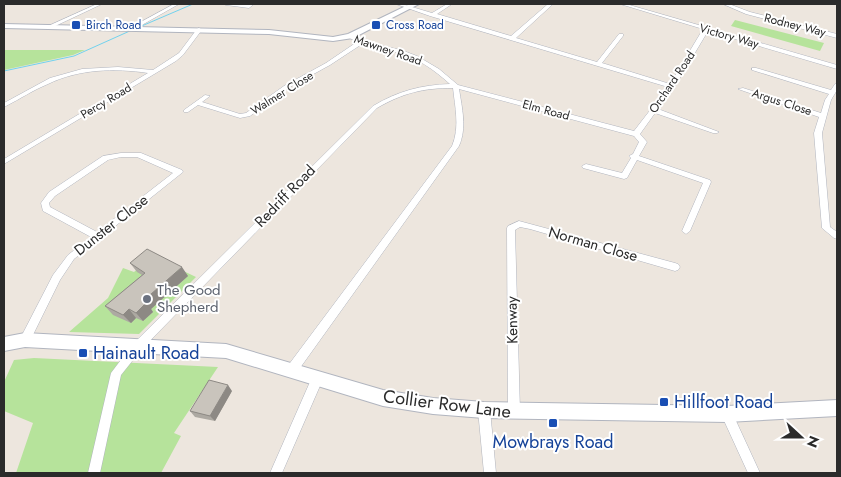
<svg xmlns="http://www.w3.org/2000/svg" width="841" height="477" viewBox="0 0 841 477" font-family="Jost,sans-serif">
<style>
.green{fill:#b6e39b}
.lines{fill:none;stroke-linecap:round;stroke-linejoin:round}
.stream{stroke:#72d2ee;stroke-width:1}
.street-casing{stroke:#b1b5bf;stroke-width:1}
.secondary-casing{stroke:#b1b5bf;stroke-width:2}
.street{fill:#fff;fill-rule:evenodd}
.secondary{fill:#fff;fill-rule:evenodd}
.wall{fill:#ada9a2}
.shaded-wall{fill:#8d8984}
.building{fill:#c9c4bc;stroke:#8d8984}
.transit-dot{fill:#1a4fb4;stroke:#fff;stroke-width:2}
.worship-dot{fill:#6b7280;stroke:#fff;stroke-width:2}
.labels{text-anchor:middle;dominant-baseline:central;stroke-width:4;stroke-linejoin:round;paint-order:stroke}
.far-transit-label{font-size:12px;fill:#164399;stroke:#fff;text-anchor:start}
.far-street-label{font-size:12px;fill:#2b2b2b;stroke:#fff}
.street-label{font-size:15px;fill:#2b2b2b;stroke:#fff}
.worship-label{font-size:15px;fill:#5b616d;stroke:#fff;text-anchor:start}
.near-transit-label{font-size:18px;fill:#164399;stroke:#fff;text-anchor:start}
.near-street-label{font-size:18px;fill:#2b2b2b;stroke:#fff}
</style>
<rect width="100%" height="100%" fill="#ede6de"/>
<path class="green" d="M735 20 824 43 820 51 731 26Z
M4 50H85L73 55 4 70Z
M152 256 196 277 139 334 69 332 108 298 123 268 134 272Z
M34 358 218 367 174 433 181 436 161 473H16L33 423 4 411V382L14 360Z"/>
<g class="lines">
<path class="stream" d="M137 28 193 4
M4 71 74 56 132 30"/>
<g class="street-casing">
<path id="street" d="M97 4H102L51 28 46 27Z
M174 4H179L133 30 128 29Z
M224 4 248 5 249 4H254L249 8 226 5Z
M396 4H402L432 13 447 4H452L437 14 511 36 548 4H553L516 38 597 62 619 34H623V36L602 63 670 84 703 29 620 4H626L837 65V69L708 31 675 86 658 109 719 132 717 133H713L655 113 640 134 647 142 639 156 710 180 711 182 690 231 686 234 682 231 703 183 637 160 627 178 624 179 583 168 582 166 586 164 622 173 631 158 629 156 633 154 639 142 634 136 459 89C462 108 467 128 459 146L295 375 291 376 287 375 286 371 287 367 452 146C460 127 455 107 453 88 423 88 403 93 377 108L141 350 121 375 100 473H88L111 373 133 344 373 106C398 91 421 85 450 84 434 70 417 57 396 52 385 49 373 48 362 44L330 65 288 88 250 116 240 118 198 105 188 112H184V110L205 95 210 96 202 102 240 114 246 113 284 86 326 63 357 42 348 37 347 36 350 34 369 43 401 50 417 56 439 69 458 85 634 131 668 87 430 16Z
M723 4H729L750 12 837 34V38L746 14Z
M199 28 202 30 201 31 183 55 176 61 4 164V159L148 73C114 68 79 69 48 84 33 90 20 99 6 106L4 107V103L50 78 82 69 118 67 153 70 179 53 197 29Z
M752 68H756L831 90 835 84 837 83V90L831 100 822 133 830 227 837 232V239L834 238 822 228 814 133 819 117 738 89 743 88 821 113 825 100 829 94 752 70Z
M121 153H141L182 170 183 172 74 259 60 280 29 343 25 345 21 343 20 340 21 337 53 275 68 255 91 237 43 211 41 203 49 192 103 156ZM121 157H137L173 173 97 232 50 207 49 203 55 196 108 160Z
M519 221 675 263 678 264 680 267 678 270 675 271 530 229 520 227 515 230 520 412 518 416 514 418 510 416 508 412 507 228 508 226Z
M317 374 321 375 323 379 282 473H270L313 375Z
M484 404 488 406 490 410 496 473H484L478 410 480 406Z
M727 408 731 410 760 473H748L721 414 723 410Z"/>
</g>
<g class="secondary-casing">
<path id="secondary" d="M410 4H419L353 38 333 41 269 34 4 28V24L269 30 333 37 348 34Z
M25 333 226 344 383 390 433 398 484 402 727 406 837 400V416L727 422 484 418 433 414 383 406 226 358 25 347 4 351V337Z"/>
</g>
<use href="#street" class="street"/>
<use href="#secondary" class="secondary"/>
</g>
<path class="wall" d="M130 263 188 276 151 309 153 312 143 321 136 318 131 323 113 315 105 306 142 275 137 272Z
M232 391 215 421 195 417 190 411Z"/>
<path class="shaded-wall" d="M182 267 188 276 151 309 153 312 143 321 136 313 143 301Z
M129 309 136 318 131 323 123 315Z
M228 385 232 391 215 421 210 416Z"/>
<path class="building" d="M147 249 182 267 143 301 146 303 136 313 129 309 123 315 105 306 145 273 130 263Z
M209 380 228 385 210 416 190 411Z"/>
<g class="transit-dot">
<rect x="71" y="20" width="10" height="10" rx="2.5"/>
<rect x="371" y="20" width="10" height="10" rx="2.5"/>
<rect x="78" y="348" width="10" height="10" rx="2.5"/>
<rect x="659" y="397" width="10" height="10" rx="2.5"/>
<rect x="548" y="418" width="10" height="10" rx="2.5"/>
</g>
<circle class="worship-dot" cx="147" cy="299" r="5"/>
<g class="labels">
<g class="far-transit-label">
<text x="86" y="25">Birch Road</text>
<text x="386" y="25">Cross Road</text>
</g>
<g class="far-street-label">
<text transform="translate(795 25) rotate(14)">Rodney Way</text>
<text transform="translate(729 36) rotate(16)">Victory Way</text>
<text transform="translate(388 50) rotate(19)">Mawney Road</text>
<text transform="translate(672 82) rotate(-56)">Orchard Road</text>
<text transform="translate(282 93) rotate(-32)">Walmer Close</text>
<text transform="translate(106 101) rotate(-31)">Percy Road</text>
<text transform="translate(782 102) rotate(18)">Argus Close</text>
<text transform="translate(546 110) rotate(15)">Elm Road</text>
</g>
<g class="street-label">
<text transform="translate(285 196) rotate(-46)">Redriff Road</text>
<text transform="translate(111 225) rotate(-38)">Dunster Close</text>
<text transform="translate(593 244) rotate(16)">Norman Close</text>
<text transform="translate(512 320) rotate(-91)">Kenway</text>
</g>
<g class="worship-label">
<text x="157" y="290">The Good<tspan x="157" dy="17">Shepherd</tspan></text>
</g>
<g class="near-transit-label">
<text x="93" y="353">Hainault Road</text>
<text x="674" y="402">Hillfoot Road</text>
<text x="553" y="442" text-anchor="middle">Mowbrays Road</text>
</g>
<g class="near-street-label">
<text transform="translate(447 404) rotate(7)">Collier Row Lane</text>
</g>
</g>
<rect width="841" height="477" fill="none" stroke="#2b2b2b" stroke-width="10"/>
<g transform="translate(801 437) rotate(111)" stroke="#ffffff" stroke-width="4" paint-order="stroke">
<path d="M0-4L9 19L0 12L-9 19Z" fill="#2b2b2b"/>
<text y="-8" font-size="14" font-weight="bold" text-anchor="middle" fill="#2b2b2b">N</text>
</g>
</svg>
